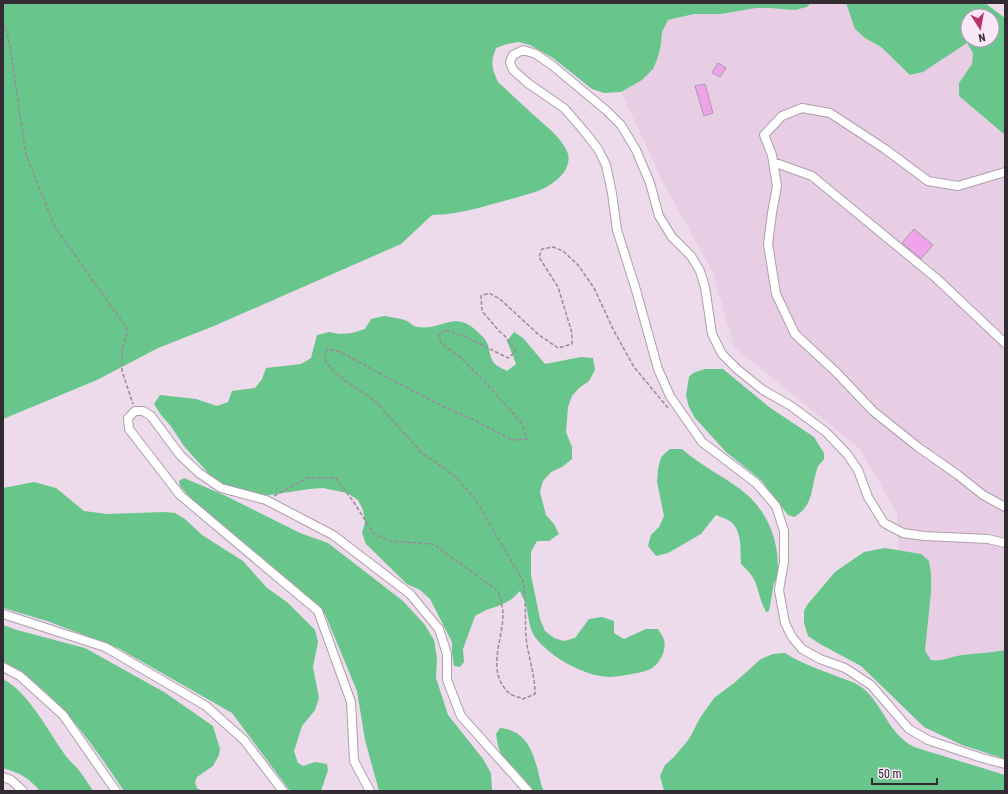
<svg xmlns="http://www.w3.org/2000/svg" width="1008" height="794" viewBox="0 0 1008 794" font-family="'Roboto Condensed',sans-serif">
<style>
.built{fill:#e7cee4}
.green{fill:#68c68d;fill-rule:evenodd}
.building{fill:#f0a2ea;stroke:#ab99a9}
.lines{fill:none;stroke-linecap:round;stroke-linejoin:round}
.minor-casing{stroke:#b09eae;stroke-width:10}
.path{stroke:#988b97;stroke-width:1.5;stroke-dasharray:4 2;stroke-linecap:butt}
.minor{stroke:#fff;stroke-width:8}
</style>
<rect width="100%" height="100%" fill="#eddaeb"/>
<path class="built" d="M811 3H846L865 38 881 47 910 75 923 72 967 42 973 53 972 65 959 83V96L1005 135V650L992 653 962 655 937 661H931L925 651 931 592 921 554 899 551 897 513 860 449 734 347 713 273 664 184 621 92 642 80 653 69 661 44 662 32 668 20 694 14H721L756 8H769L795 10 807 7Z"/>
<path class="green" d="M3 3H811L807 7 795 10 769 8H756L721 14H694L668 20 662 32 661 44 658 57 653 69 642 80 621 92 604 93 592 89 553 58 530 45 519 42 507 44 496 48C490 63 492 68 498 82 507 90 516 99 525 107 537 119 560 135 567 151 572 163 564 175 554 182 543 191 528 194 515 198 488 205 460 215 432 215L401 244 214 326 158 348 97 380 3 419Z
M846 3H985L1005 18V135L959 96V83L972 64 973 53 967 43 923 72 910 75 881 47 865 38 855 29ZM968 16H992V40H968Z
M384 316C391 317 398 318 405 320 410 322 413 327 418 327 444 331 455 307 481 335 484 338 487 341 488 345 490 352 490 360 496 365 499 367 503 369 507 371L516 364 507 341 514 332 523 338 545 364 581 357 593 358 595 370 589 381 579 388 572 396 568 407 566 432 572 447V459L562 467 551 472 543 481 540 492 546 515 554 524 559 534 549 541H537L531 552V575L540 619 545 631 554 638 564 641 575 638 589 619 602 617 614 621V633L624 639 646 629H658C660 632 663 636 664 640 667 651 659 666 648 670 641 673 617 677 609 677 584 676 550 657 535 637 528 627 529 614 525 602 524 599 521 595 520 591L512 599 501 605 486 610 475 616 463 649 464 662 460 667 454 666 452 653V642L430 599 420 590 407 584 366 544 362 533 365 522 363 510 358 500 347 493 323 488 310 489 263 496 228 486 217 481 208 473 184 446 170 425 161 415 154 404 160 395 196 399 217 406 228 402 232 391 255 388 262 379 266 368 301 364 311 358 317 335 329 332 340 334 352 333 365 329 371 319Z
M705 369H723L769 407 814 437 824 453V459C822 462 818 465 817 469 811 487 814 506 794 517L788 515 761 480 726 452 695 418 689 407 686 395 689 377 693 373Z
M670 449H682C700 465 721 475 740 489 767 509 779 539 778 572 778 576 776 580 774 583 772 592 771 602 769 611L766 612C765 609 763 606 762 603 755 583 758 580 741 564 740 550 743 528 728 520 725 518 720 517 716 515L701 534 668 553 656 556 648 546 651 535 659 527 664 516 657 482 658 469 661 457Z
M184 478 224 495 300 533 328 543 403 601 425 625 434 640 437 658 436 678 448 715 483 759 491 773 492 791H379L365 740 357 691 325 614 293 584 192 500 180 486 179 481Z
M34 482 56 488 84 511 107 514 164 512 175 513 185 519 202 535 243 561 267 588 287 602 315 630 318 642 313 667 319 698 315 710 302 726 294 751 298 763 303 766 315 762 327 764 328 770 321 791H290L232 713 118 648 47 621 3 608V488Z
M885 548 921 554 929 561 931 574V592L925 651 931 660C942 662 952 656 963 655 977 653 991 653 1005 650V759L962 745 924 727 861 666 820 644 808 636 804 623V611L807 605 835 572 864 552Z
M3 625 17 630 85 648 164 692 213 726 220 749 219 755 213 766 197 777 195 782 197 788 202 791H124C93 745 54 687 3 662Z
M785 653C802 664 821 670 839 677 847 680 857 683 864 689 884 707 888 733 914 747L1005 775V791H664L660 776 665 765 674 757 689 739 700 718 714 698 734 683 761 659 773 654Z
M3 679C28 692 47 729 63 752 67 758 72 763 77 768 83 775 88 783 93 791H40C29 778 20 773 3 768Z
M500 728C532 731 535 761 542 787L544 791H533C528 784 523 777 517 771 502 757 499 755 496 734Z"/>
<path class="building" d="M718 63 726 68 720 77 712 73Z
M705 84 713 113 704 116 695 86Z
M914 229 933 245 921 259 902 243Z"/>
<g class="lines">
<g class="minor-casing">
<path id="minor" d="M773 162 812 176 936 278 1005 343
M1005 172 958 186 928 181 885 149 830 113 802 108 782 116 764 135 772 155 777 186 772 213 768 244 776 294 795 334 836 372 873 411 918 447 958 475 983 495 1005 507
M1005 543 988 539 924 536 903 533 884 523 868 497 858 470 847 454 826 432 791 406 763 390 737 369 722 354 712 334 705 287 700 271 691 256 672 237 659 216 650 183 636 150 621 125 607 111 553 66 536 54 523 50 513 55 510 62 513 70 529 84 564 108 584 131 598 149 606 165 612 193 617 230 636 290 658 369 670 396 702 442 756 483 776 506 784 531V562L779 590 785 623 792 637 802 649 820 659 845 668 871 685 909 729 928 740 982 758 1005 764
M3 614 105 647 206 706 244 740 283 791
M3 667 20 676 63 715 116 791
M3 777 11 780 23 791
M370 791 354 761 351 702 318 611 180 495 129 429 128 418 135 411H143L151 416 180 455 199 473 221 488 266 500 333 535 410 594 439 629 447 654V680L461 716 528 791"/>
</g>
<path class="path" d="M3 22 9 40 26 155 55 227 128 330 122 350V371L133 404
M274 496 307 478H336L355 504 373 533 389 541 433 544 498 591C500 597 502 605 503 612 504 638 485 671 509 693 512 696 519 697 523 699L535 694C535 677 530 662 527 645 524 624 527 602 523 581L475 499 455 476 422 453 377 403 336 374 324 359 327 349 340 352 396 382 442 406 472 419 513 440 527 439 521 422 484 381 460 357 441 343 439 334 445 330 466 337 508 358 516 351 504 335 499 331 482 311 481 296 489 293 500 299 539 335 558 348 572 344V333L558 287 539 257 542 249 553 247 563 251 578 265 594 288 614 331 634 367 668 408"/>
<use href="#minor" class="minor"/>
</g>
<rect width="1008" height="794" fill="none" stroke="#322b31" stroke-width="8"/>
<g transform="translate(980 28) rotate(169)"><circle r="19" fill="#fae7f8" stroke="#aa9ca8"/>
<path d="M0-3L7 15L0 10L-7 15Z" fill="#bb326e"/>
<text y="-6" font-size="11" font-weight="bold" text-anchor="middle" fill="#322b31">N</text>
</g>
<path d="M872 778v6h65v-6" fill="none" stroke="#322b31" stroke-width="2"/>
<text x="878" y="778" font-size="12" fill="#322b31" stroke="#fae7f8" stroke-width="3" paint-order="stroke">50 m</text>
</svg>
